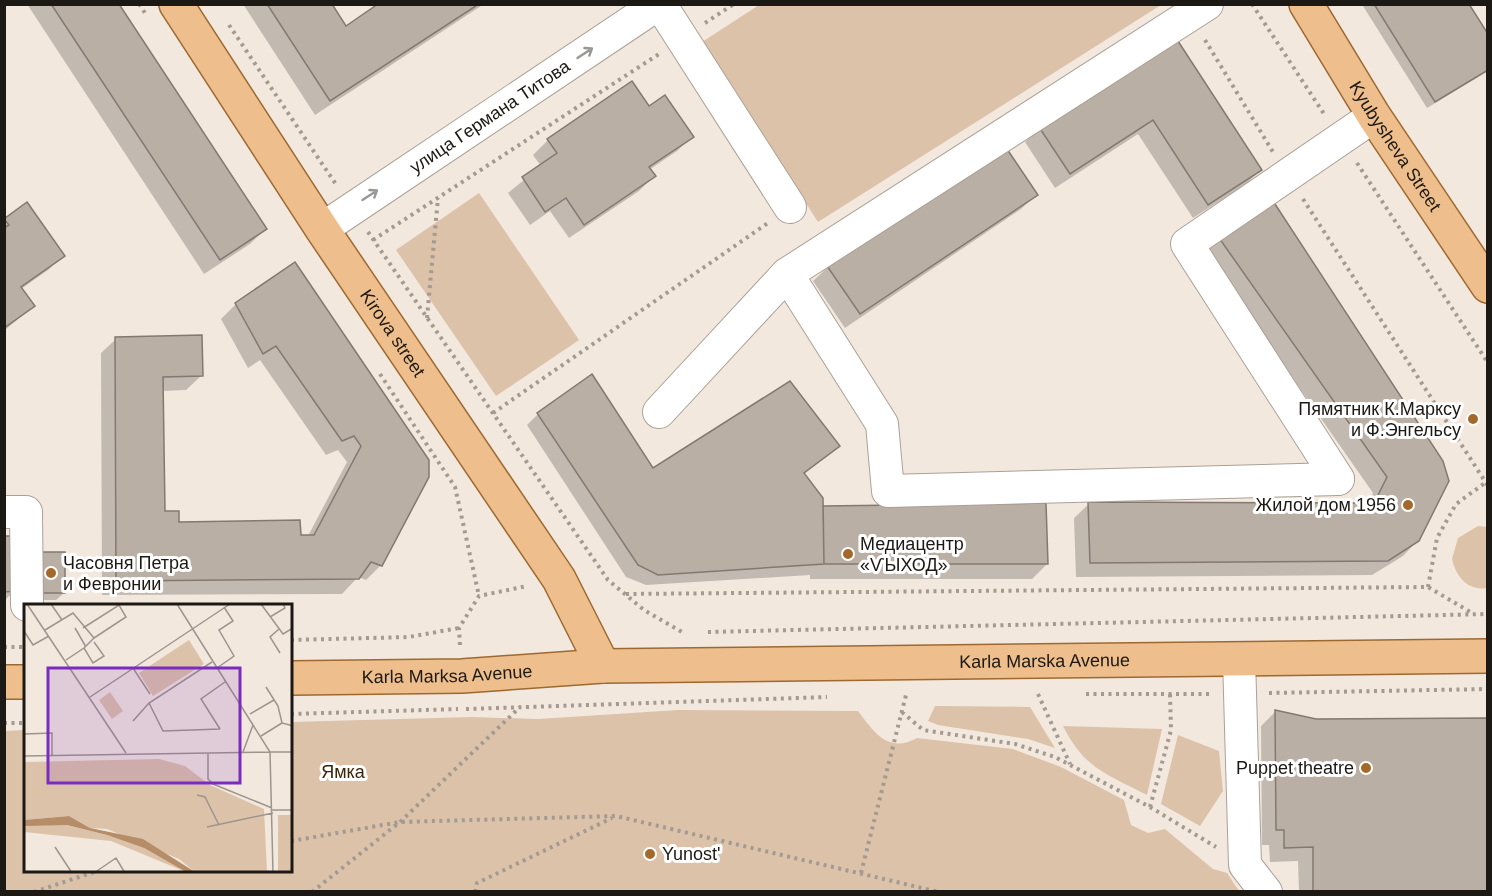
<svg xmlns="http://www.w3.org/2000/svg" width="1492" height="896" viewBox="0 0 1492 896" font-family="Helvetica,sans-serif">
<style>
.green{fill:#ddc2aa}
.shadow{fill:#0003}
.building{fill:#b9afa5;stroke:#837970;stroke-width:1.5}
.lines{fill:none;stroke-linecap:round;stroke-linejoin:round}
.minor-casing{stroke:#aba097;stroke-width:34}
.major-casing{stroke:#9d6931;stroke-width:36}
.path{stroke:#a39a92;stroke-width:4;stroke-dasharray:3 4.5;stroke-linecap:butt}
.minor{stroke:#fff;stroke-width:32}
.major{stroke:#eebf8c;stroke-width:33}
.oneway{stroke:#999795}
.poi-dot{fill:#a4692a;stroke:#fff;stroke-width:2}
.labels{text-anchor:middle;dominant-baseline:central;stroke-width:6;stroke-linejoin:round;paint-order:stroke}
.street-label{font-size:18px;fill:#1c1814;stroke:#fff}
.poi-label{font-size:18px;fill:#1c1814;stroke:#fff;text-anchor:end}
.park-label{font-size:18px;fill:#3f2304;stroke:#fff}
.inset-road{fill:none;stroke:#9d958d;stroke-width:1.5}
.view{fill:#7b2cbf;fill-opacity:0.15;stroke:#7b2cbf;stroke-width:3}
.inset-edge{fill:none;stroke:#1c1814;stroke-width:3}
</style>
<rect width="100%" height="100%" fill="#f3e8de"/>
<path class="green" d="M759 5H1161L818 222 702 42Z
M479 193 579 340 496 396 396 250Z
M1478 526 1488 527 1487 588C1468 591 1456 577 1452 559L1458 538Z
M935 706 1030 707 1055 748 1028 739 938 725 928 721Z
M678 710 858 711C874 732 888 754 917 738L1013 749 1061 767 1124 800 1131 825 1148 833 1165 829 1213 869 1227 873 1239 891H5V731L25 730 26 870H291V722L472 717 538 719Z
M1063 726 1162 729 1147 795C1106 774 1084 768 1063 726Z
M1178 735 1219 751 1223 791 1200 826 1161 804Z"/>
<path class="shadow" d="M27 4H117L265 229 250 244 204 274Z
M243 4H330L345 28 381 4H484L315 115Z
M1365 4H1470L1468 6 1488 37V71L1427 108 1363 6Z
M1176 40 1260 170 1246 184 1193 218 1138 134 1055 188 1025 142 1040 128Z
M648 108 692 137 677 151 649 170 654 176 639 191 569 238 550 211 530 225 508 193 541 166 533 155 548 140Z
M1036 195 1021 209 845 328 813 281 828 267Z
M1272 203 1418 540 1403 556 1372 575 1076 577 1074 518 1089 504 1367 505 1373 493 1204 251Z
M27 204 63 256 48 270 21 289 33 306 4 331V221Z
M236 304 427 460 381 565 366 580 358 577 342 594 102 595 101 353 116 339 201 376 186 390 162 391 164 512 178 523 308 536 347 462 338 450 326 455 260 360 248 368 221 319Z
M538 414 653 470 838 446 803 475 822 507 1047 564 1032 579H810V575L646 585 626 577 527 425Z
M4 537 14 591 4 601Z
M37 554 64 593 56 600H30Z
M1276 711 1488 892H1299L1298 861 1270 862 1269 845H1262L1261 726Z"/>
<path class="building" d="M51 4H119L267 229 220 260Z
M267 4H332L346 26 378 4H479L330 101Z
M1374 4H1469L1488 34V70L1435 102Z
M1176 38 1262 170 1208 205 1153 120 1070 174 1039 127Z
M632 81 649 106 665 95 694 137 649 167 656 176 584 225 566 198 545 212 522 177 557 153 547 139Z
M1005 146 1038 195 860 314 827 266Z
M1273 201 1443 461 1449 481 1419 541 1388 561 1090 563 1088 502 1374 503 1387 477 1217 235Z
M27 202 65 256 21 287 35 306 4 328V228L9 225 4 219Z
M295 262 429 460V477L382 566 371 562 359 579 116 581 115 337 202 335 203 376 163 377 165 511H179V522L300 520 301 535H314L361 446 354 436 342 441 276 346 263 354 235 303Z
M592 374 653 468 790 381 840 446 804 473 823 498 824 564 658 575 638 565 537 413Z
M1046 503 1048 564H824L823 506Z
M4 536H15L16 591 4 592Z
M37 552H65V593H37Z
M1275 710 1316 719 1488 718V892H1313V847L1284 848V830H1276Z"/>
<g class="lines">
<g class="minor-casing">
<g id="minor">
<path d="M660 4 790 207"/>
<path id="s1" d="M322 229 658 4"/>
<path d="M787 274 882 424 888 491 1338 479"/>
<path d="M659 412 787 274 1207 4"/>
<path d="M1338 479 1187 244 1374 116"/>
<path d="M4 512H26L27 605"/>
<path d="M1239 659 1245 865 1266 892"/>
</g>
</g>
<g class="major-casing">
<g id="major">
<path id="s2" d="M176 4 322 229 559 579 603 666"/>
<path id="s3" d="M1306 4 1374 116 1488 286"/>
<path id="s4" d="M291 678 462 676 603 666 1488 656"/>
<path d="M4 682H26"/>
</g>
</g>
<path class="path" d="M139 4 147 16
M1252 4 1324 114
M705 23 734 4
M229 25 337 186
M1205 40 1273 152
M1357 163 1488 363
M1303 199 1488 486
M368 232 608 580 644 610 682 632
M373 240 659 54
M427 318 438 198
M380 374 455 487 479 596
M493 413 768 223
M1428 587 1437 538 1456 504 1485 483
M626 594 1428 587 1472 613
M708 632 1488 614
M291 640 409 637 459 628
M460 645 459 628 479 596 527 586
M4 647H26
M1269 693 1488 689
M1038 694 1070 764
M1086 694H1211
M466 709 827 697
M902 712 923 730 1015 744 1055 757 1150 807 1216 847
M291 714 458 709
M4 723H26
M1150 807 1171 730 1170 694
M291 841 400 822 616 816 939 892
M861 873 906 695
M34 892 100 870
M312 892 400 822 520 707
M475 892 477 883 612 818"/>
<use href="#minor" class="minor"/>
<use href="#major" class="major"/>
</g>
<defs><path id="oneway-shaft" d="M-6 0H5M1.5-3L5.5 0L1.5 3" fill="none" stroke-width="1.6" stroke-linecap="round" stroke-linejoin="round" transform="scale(1.5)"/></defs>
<g class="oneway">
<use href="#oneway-shaft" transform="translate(585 53) rotate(-33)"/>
<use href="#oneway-shaft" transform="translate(370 195) rotate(-33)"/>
</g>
<g class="poi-dot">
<circle cx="1473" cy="419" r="6"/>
<circle cx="1408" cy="505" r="6"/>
<circle cx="848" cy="554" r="6"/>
<circle cx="51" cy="573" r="6"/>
<circle cx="1366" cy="768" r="6"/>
<circle cx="650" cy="854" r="6"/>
</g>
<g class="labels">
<g class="street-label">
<text stroke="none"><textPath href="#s1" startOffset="202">улица Германа Титова</textPath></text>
<text stroke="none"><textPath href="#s3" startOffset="168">Kyubysheva Street</textPath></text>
<text stroke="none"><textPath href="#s2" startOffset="394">Kirova street</textPath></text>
<text stroke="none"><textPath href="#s4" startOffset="754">Karla Marska Avenue</textPath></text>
<text stroke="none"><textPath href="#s4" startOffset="156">Karla Marksa Avenue</textPath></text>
</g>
<g class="poi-label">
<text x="1461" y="409">Пямятник К.Марксу<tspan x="1461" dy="21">и Ф.Энгельсу</tspan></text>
<text x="1396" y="505">Жилой дом 1956</text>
<text x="860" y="544" text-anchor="start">Медиацентр<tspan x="860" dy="21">«ѴЫХОД»</tspan></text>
<text x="63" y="563" text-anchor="start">Часовня Петра<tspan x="63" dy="21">и Февронии</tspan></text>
<text x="1354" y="768">Puppet theatre</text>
<text x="662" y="854" text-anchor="start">Yunost'</text>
</g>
<g class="park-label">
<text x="343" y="772">Ямка</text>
</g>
</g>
<g transform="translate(24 604)">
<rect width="268" height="268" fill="#f3e8de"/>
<path d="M165 36 180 60 129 92 115 69ZM86 88 99 107 88 115 75 96ZM135 155 161 162 186 181 240 205 243 268H171L155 255 83 225 66 224 45 212 0 216V158ZM254 211H268V268H254ZM11 219 43 221 83 231 120 244 162 268 87 237 0 228V222Z" fill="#ddc2aa"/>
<path d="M45 212 66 224 119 235 171 268H162L120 244 83 231 43 221 0 222V216Z" fill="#b58d68"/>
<path class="inset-road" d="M3 0 102 149M27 0 38 16M153 0 246 148 249 269M237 0 259 30 269 24M246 13 261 4 259 0M51 24 62 43M59 24 95 1 102 13 70 34M255 25 246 33 256 49M21 26 49 9 70 34 60 44M0 27 9 41 25 32M42 56 60 44 69 59 80 52 70 38M109 64 126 90M193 64 210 52 195 26 209 17 200 3M242 83 254 102 258 119 269 122M66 93 206 0M125 99 139 127 196 125M226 110 250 96M109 117 125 99 188 58M196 125 177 95 201 78M0 130 28 129V151M237 132 258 119M219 148 229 121M246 148H269M184 149V175L189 180 248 204M0 152 246 148M173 191 181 193 195 221M248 206H269M183 223 249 209M31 243 48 269M70 269 92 254 101 269"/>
<path class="view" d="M24 64H216V179H24Z"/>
<rect width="268" height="268" class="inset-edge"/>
</g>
<rect width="1492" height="896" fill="none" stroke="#1c1814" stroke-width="12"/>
</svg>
